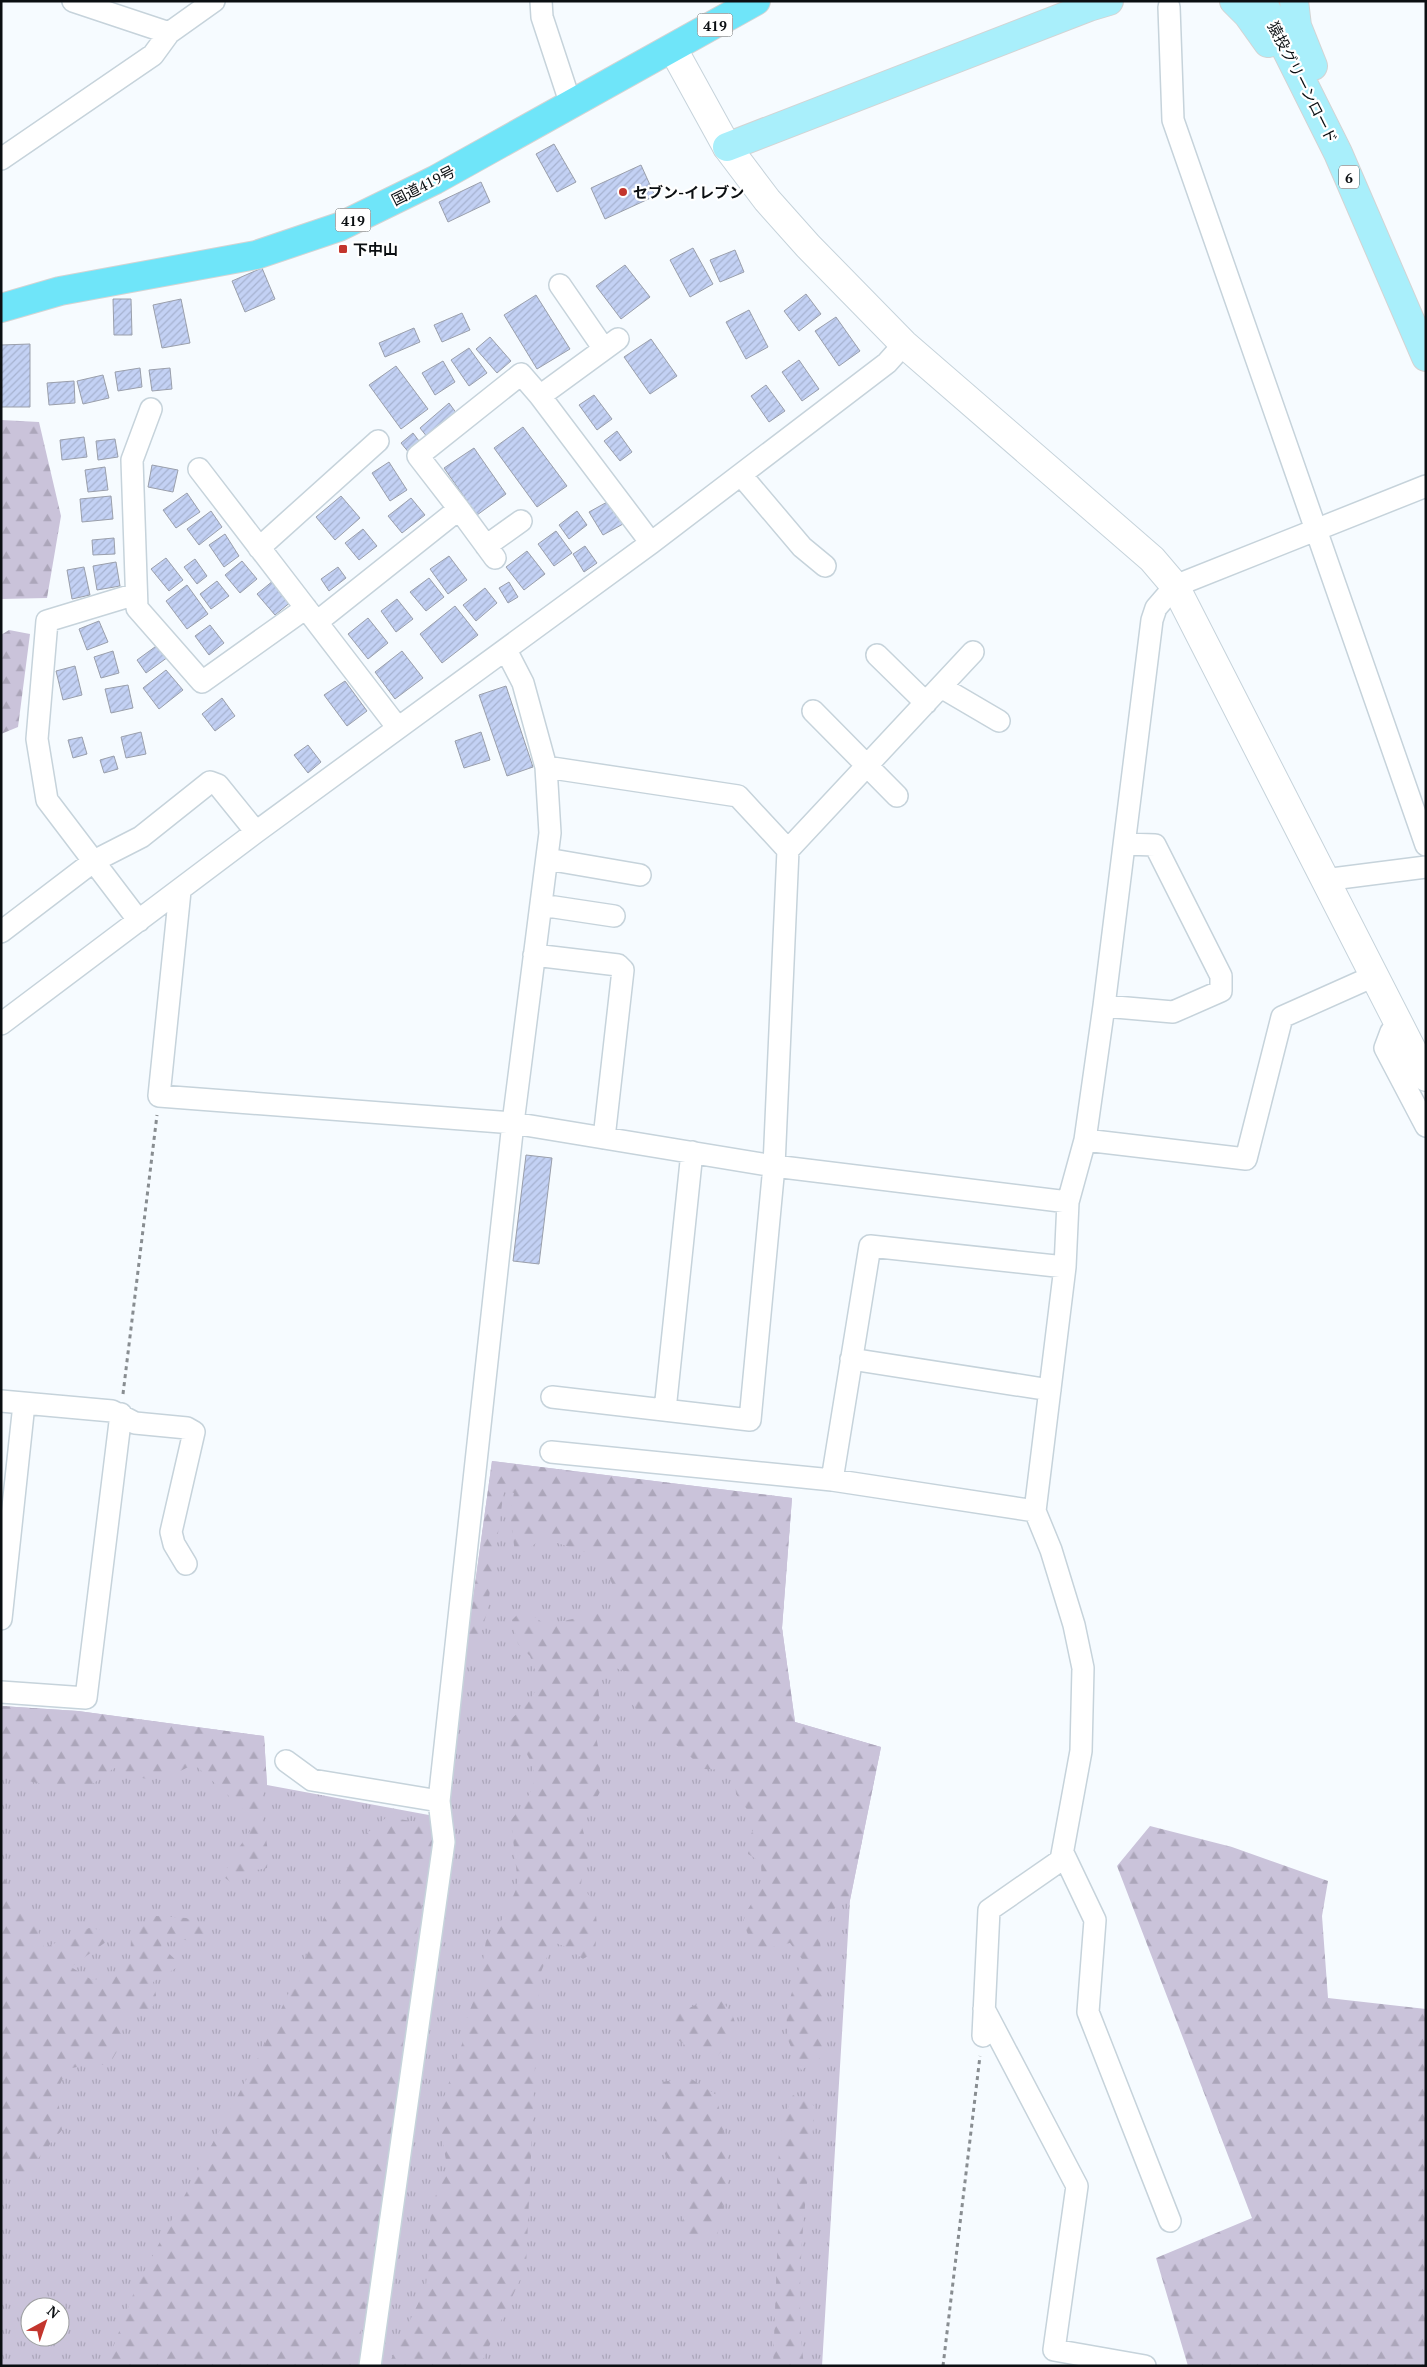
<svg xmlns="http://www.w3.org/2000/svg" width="1427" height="2367" viewBox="0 0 1427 2367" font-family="'PT Serif','Noto Sans JP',serif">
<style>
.grass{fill:url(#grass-tufts);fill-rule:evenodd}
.forest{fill:url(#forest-firs)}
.building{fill:url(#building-hatch);stroke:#9a9fab}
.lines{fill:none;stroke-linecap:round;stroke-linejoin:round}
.street-casing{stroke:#c6d3db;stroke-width:24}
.secondary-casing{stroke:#c6d3db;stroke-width:30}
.primary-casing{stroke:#d3d4d4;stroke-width:30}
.highway-casing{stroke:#d3d4d4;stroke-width:30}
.path{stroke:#888d91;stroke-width:3;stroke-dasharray:4 4;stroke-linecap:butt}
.street{stroke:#fff;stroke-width:21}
.secondary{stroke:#fff;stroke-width:28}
.primary{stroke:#a9effb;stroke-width:28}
.highway{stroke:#6fe5f9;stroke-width:28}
.poi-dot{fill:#c3352d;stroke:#fff;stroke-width:2}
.labels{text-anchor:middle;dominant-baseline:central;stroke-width:4.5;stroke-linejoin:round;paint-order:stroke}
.shield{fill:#fff;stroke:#545759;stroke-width:1}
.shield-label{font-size:14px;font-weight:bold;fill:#0b0f12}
.street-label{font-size:15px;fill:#0b0f12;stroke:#fff}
.poi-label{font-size:15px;font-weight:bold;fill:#0b0f12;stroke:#fff;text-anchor:start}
</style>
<defs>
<pattern id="grass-tufts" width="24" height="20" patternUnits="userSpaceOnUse" patternTransform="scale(1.25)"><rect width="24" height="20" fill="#cac3da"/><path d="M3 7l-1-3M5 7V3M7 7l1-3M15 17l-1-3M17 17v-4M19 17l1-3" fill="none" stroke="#aca6ba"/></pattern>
<pattern id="forest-firs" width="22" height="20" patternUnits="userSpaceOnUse" patternTransform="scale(1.25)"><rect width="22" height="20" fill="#cac3da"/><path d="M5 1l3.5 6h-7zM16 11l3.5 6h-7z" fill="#aca6ba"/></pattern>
<pattern id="building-hatch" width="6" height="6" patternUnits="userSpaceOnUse" patternTransform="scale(1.25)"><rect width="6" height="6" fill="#c3d1f4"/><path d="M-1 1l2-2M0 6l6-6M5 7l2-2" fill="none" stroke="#a6b2d0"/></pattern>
</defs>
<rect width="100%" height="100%" fill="#f6fbff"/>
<path class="grass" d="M492 1461 792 1498 782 1628 795 1722 881 1747 850 1900 822 2366H1V1706L78 1711 264 1736 267 1785 445 1818 446 1796ZM30 2307H60V2337H30Z"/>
<path class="forest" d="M1 420 39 422 61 516 47 598 1 599Z
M9 630 30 634 18 727 1 734V635Z
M492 1461 792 1498 782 1628 795 1722 881 1747 850 1900 835 1908 820 1939 826 2033 824 2056 801 2070 788 2040 786 2012 802 1959 790 1943 759 1950 751 1942 743 1922 748 1909 762 1888 761 1862 748 1854V1842L756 1822 736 1794 735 1778 728 1770 704 1769 682 1749 652 1729 633 1705 631 1673 612 1667 601 1676 598 1687 601 1714 595 1731 599 1752 601 1790 582 1827 590 1855 584 1864 581 1884 595 1904 597 1926 595 1952 583 1959 566 1947 553 1942 539 1977 526 2267 480 2366H388L426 2287 431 2208 447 2166 438 2115 462 2044 467 2018 480 1983 486 1940 504 1917 518 1885 511 1820C532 1794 544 1778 523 1748L507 1749 509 1721 527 1704 540 1684 530 1656 518 1644 512 1620 523 1609 546 1625 616 1609 620 1603 608 1574 591 1554 542 1538 524 1553H515L510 1513 514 1493 504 1490 487 1612 477 1648 465 1656Z
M1 1706 78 1711 264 1736 267 1785 260 1803 268 1851 267 1868 252 1871 233 1884 224 1877 229 1863 250 1831 243 1809 194 1764C160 1782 149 1784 114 1768L90 1786 41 1784 5 1775 1 1776Z
M387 1817 435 1825V1840L414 1947 409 1999 374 2258 355 2366H106L136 2287 260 2054 362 1837Z
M1150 1826 1232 1847 1328 1881 1322 1916 1328 1998 1426 2009V2366H1188L1156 2258 1252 2218 1117 1866Z
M1 1874 7 1882 15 1907C34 1918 38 1928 44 1948L89 1928 101 1930 110 1939 71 1967 92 1980 118 1976 130 1961 131 1939 138 1927 156 1916 186 1918 200 1923 207 1932 193 1941 169 1938 161 1946 181 1965 153 1982 156 1995 151 2012 133 2009 125 2013 120 2046 109 2065 92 2064 67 2069 57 2091 62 2130 36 2161 27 2181 9 2177 1 2170Z
M717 1995C743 2025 739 2027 717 2057L691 2050 676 2038 674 2015Z
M688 2077 715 2094C730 2143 733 2186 717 2235L695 2243 681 2223 693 2201 691 2183 673 2167 652 2133 663 2082Z
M793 2095 806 2099 815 2107C807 2194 793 2279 804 2366H773L778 2230 777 2171 783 2121Z"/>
<path class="building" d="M554 144 576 182 557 192 536 154Z
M641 165 655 196 605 219 591 188Z
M481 182 490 202 448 222 439 202Z
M693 248 713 284 690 297 670 260Z
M735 250 744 272 720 282 710 260Z
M625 265 650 297 621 319 596 286Z
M262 268 275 299 245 312 232 281Z
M806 294 821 314 799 331 784 311Z
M536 295 570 349 537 369 504 315Z
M113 299H131L132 335H114Z
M181 299 190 343 162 348 153 305Z
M749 310 768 347 746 359 726 322Z
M462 313 470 330 442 342 434 325Z
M836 317 860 351 839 366 815 331Z
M414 328 420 342 385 357 379 343Z
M490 337 511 361 497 373 476 349Z
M651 339 677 376 650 394 624 357Z
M30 344V407H1V345Z
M469 348 487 373 469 386 451 360Z
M799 360 819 389 802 401 782 372Z
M443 361 455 382 435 395 422 373Z
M396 366 428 409 401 429 369 385Z
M140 368 142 387 118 391 115 372Z
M170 368 172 389 152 391 149 370Z
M103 375 109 398 83 404 77 381Z
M74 381 75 403 49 405 47 383Z
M766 385 785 411 769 422 751 396Z
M594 395 612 419 597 430 579 405Z
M449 403 457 414 428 438 420 428Z
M523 427 567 486 537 507 494 448Z
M617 431 632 452 620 461 604 441Z
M413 433 422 445 410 454 401 443Z
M84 437 87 457 62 460 60 440Z
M115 439 118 457 98 460 96 441Z
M474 448 506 494 477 515 444 468Z
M389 462 407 490 390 501 372 473Z
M152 465 178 470 173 492 148 487Z
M105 467 108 490 88 492 85 470Z
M187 493 200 512 176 528 163 510Z
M111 496 113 519 82 522 80 499Z
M341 496 360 518 335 540 316 517Z
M411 498 425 515 402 533 388 516Z
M609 501 623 524 603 535 589 512Z
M211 511 222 527 199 545 187 529Z
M577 511 587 525 569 539 559 525Z
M363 529 377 546 359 560 345 543Z
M556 531 572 553 554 566 538 544Z
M225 534 239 556 224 567 209 545Z
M114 538 115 554 93 555 92 540Z
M585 546 597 563 584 572 573 554Z
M527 551 545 574 524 590 506 567Z
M449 556 467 580 448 594 430 569Z
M166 558 183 580 169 591 151 569Z
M195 559 207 576 197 584 184 567Z
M242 561 257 579 240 593 225 575Z
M116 562 120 586 97 590 93 566Z
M84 567 90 595 72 599 67 570Z
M338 567 346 578 329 591 321 579Z
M429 578 444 597 426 611 410 592Z
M274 580 292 601 275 615 257 594Z
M217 581 229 596 211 609 200 594Z
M509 582 518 597 508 603 499 588Z
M187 585 208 614 187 629 166 601Z
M485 588 497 603 476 621 463 605Z
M397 599 413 619 396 632 381 611Z
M455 606 478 635 442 663 420 634Z
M368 618 388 643 368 659 348 634Z
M99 621 108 642 87 650 79 629Z
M210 625 224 643 209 655 195 636Z
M159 644 168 657 146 673 137 660Z
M113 651 119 673 101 678 94 657Z
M402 651 423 678 395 699 375 672Z
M75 666 82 695 63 700 56 671Z
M166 670 183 690 159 709 143 688Z
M345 681 367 711 347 726 324 695Z
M128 685 133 708 111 713 105 689Z
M506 686 533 767 507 776 479 695Z
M222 698 235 716 215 731 202 714Z
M141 732 146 754 126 758 121 737Z
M481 732 490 760 464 768 455 741Z
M82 737 87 754 73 758 68 740Z
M308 745 321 762 308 773 294 755Z
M114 756 118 769 104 773 100 760Z
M526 1155 552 1158 539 1264 513 1261Z"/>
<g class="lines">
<g class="street-casing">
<path id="street" d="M73 1 169 33
M541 1 542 17 571 105
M1169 7 1173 120 1426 845
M1 159 153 55 169 33 214 1
M560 285 604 349
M540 396 618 339
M151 409 132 460 137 608 202 682 306 608
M199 469 398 728
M741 475 802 547 825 566
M459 509 418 456 521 374 540 396 651 543
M486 546 521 521
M259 548 378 441
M136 594 47 621 37 739 47 800 139 921
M317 622 459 509 495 558
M506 650 523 683 546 767 738 796 788 850
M877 655 926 703
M941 687 999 721
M813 711 897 796
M547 859 640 875
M1324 880 1426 867
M180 891 159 1096 513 1123 774 1166 1068 1202
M541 905 614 916
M1 932 94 861 141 837 210 782 218 785 256 832
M534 955 618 965 623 970 604 1138
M1104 1006 1173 1012 1221 991V976L1155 845 1125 844
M1 1024 256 832 651 543 887 363 904 344
M1400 1028 1391 1032 1385 1048 1426 1126
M1085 1140 1246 1159 1282 1017 1374 976
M851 1359 1050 1390
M552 1397 750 1420 774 1166 788 850 973 652
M1 1401 112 1411 135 1423 187 1428 194 1432 171 1532 174 1544 186 1564
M665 1410 692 1152
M551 1452 832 1480 1035 1511
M832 1480 870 1246 1065 1267
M1 1619 24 1404
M1 1692 86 1698 121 1414
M286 1761 312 1780 439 1801
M1063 1853 1095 1920 1088 2012 1170 2221
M984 2009 1077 2186 1054 2350 1145 2366
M983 2036 989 1910 1061 1860 1081 1751 1083 1668 1074 1625 1051 1550 1035 1511 1065 1267 1068 1202 1085 1140 1104 1006 1152 620 1156 608 1175 586 1426 486
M370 2366 444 1842 439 1801 513 1123 550 833 546 767"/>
</g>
<g class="secondary-casing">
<path id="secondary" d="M673 49 727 147 767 200 808 246 904 344 1152 559 1175 586 1426 1077"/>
</g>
<g class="primary-casing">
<path id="primary" d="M1234 1 1248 15 1268 43
M1262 1 1338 153 1426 357
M1294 1 1297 26 1313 66
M727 147 1089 7 1109 1"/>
</g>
<g class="highway-casing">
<path id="highway" d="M1 308 60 291 256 255 339 227 435 180 756 1"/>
</g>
<path class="path" d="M123 1394 157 1115
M943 2366 980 2056"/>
<use href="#street" class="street"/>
<use href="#secondary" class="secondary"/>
<use href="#primary" class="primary"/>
<use href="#highway" class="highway"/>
</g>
<g class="poi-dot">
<circle cx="623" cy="192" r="5"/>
<rect x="338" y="244" width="10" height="10" rx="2.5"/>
</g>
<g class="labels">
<g class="shield">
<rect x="697.5" y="13.5" width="35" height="23" rx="4"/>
<rect x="1339" y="165.5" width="20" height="23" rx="4"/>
<rect x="335.5" y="208.5" width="35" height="23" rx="4"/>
</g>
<g class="shield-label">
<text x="715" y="25">419</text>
<text x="1349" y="177">6</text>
<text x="353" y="220">419</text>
</g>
<g class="street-label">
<text transform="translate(1303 82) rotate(63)">猿投グリーンロード</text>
<text transform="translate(423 185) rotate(-27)">国道419号</text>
</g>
<g class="poi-label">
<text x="633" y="192">セブン-イレブン</text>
<text x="353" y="249">下中山</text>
</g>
</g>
<rect width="1427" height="2367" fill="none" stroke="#0b0f12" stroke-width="5"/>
<g transform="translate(45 2322) rotate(40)"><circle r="24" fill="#ffffff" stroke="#9d9fa0"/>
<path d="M0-4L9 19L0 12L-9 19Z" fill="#c3352d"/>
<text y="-8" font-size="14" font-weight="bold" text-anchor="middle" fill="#0b0f12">N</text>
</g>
</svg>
